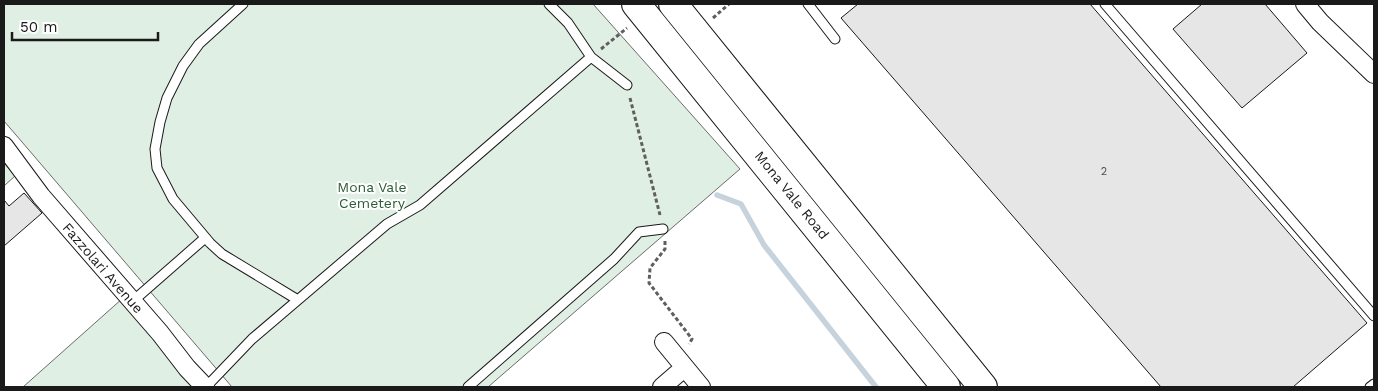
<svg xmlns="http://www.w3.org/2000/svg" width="1378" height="391" viewBox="0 0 1378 391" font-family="'Work Sans',sans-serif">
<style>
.green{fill:#e0efe3;stroke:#6a6a6a}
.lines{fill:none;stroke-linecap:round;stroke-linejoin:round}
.stream{stroke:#c6d2dc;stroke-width:5.5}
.building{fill:#e6e6e6;stroke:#1a1a1a}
.service-casing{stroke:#1a1a1a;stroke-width:11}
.minor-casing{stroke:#1a1a1a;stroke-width:20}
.trunk-casing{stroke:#1a1a1a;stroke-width:30}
.path{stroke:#5f5f5f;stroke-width:3;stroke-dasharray:4 2.5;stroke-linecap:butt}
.service{stroke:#fff;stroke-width:9}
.minor{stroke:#fff;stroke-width:18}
.trunk{stroke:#fff;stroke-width:28}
.labels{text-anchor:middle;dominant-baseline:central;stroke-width:4;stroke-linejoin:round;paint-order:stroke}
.number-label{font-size:11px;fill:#4d4d4d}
.park-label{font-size:14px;fill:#2b5a34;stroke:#fff}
.street-label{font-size:14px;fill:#1a1a1a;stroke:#fff}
</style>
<rect width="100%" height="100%" fill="#fff"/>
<path class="green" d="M4 4H593L740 169 488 387H232L4 121Z
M4 163 15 176 4 186Z
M123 298 199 387H23Z"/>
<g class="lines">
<path class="stream" d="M717 195 741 204 764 245 876 387"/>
</g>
<path class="building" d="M858 4H1090L1367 323 1293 387H1161L841 18Z
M1202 4H1265L1307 53 1242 108 1173 29Z
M24 193 42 213 4 246V200L9 206Z"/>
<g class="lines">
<g class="service-casing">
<path id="service" d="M243 4 199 44 183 66 167 98 160 122 155 149 157 168 173 199 210 243 222 254 298 300
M549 4 568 23 591 57 627 85
M808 4 835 39
M1105 4 1374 316
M133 301 205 238
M206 387 252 339 387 224 420 205 591 57
M468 387 614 259 639 232 663 229
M1370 387 1374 384"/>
</g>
<g class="minor-casing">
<path id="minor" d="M1305 4 1320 22 1374 74
M4 146 41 196 160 333 187 368 205 387
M664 342 701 387
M662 387 684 368"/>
</g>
<g class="trunk-casing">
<path id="trunk" d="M636 4 946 387
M673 4 983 387"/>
</g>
<path class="path" d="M713 18 729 4
M601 49 627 28
M630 98 660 215
M665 241V249L650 268 649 283 692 339 689 344"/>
<use href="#service" class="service"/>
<use href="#minor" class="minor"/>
<use href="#trunk" class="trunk"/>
</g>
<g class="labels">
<g class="number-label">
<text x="1104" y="171">2</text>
</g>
<g class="park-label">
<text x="372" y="187">Mona Vale<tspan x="372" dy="16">Cemetery</tspan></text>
</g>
<g class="street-label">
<text transform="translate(792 195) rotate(51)">Mona Vale Road</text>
<text transform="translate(103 268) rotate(49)">Fazzolari Avenue</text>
</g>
</g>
<rect width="1378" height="391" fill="none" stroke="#1a1a1a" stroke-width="10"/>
<path d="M12 32v8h146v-8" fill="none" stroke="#1a1a1a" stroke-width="2.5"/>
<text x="20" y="32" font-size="15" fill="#1a1a1a" stroke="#ffffff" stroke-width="4" paint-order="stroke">50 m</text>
</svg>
